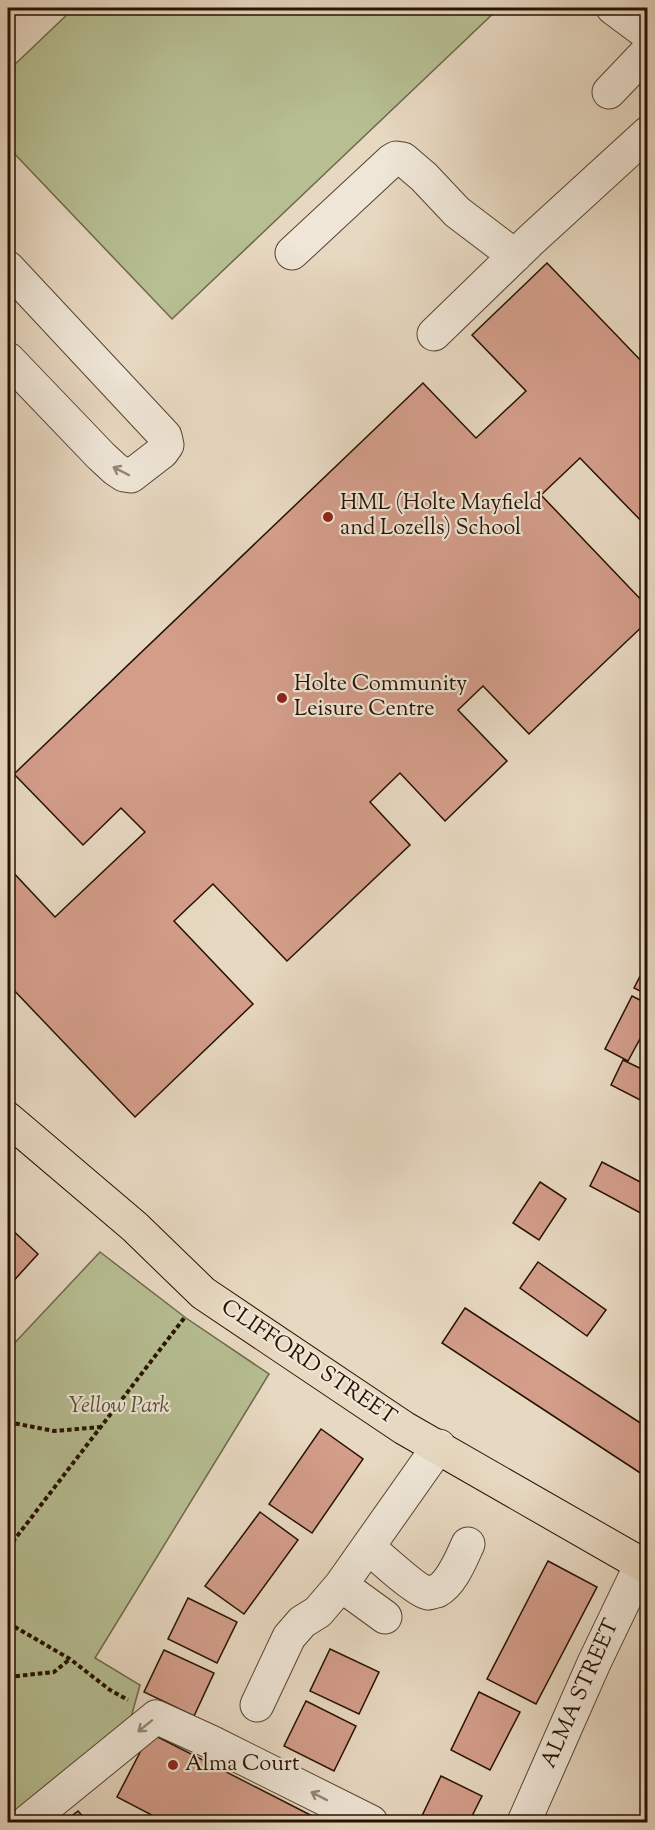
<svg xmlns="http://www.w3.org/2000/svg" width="655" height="1830" viewBox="0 0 655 1830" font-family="'Sorts Mill Goudy',serif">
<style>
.green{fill:#b6be92;stroke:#6e684a;stroke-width:1.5}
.building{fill:#d39d8a;stroke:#261101;stroke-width:1.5}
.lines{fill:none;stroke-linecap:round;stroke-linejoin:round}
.minor-casing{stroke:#564331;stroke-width:35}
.major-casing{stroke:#261101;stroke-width:35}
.path{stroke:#261101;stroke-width:4;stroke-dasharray:4.5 3;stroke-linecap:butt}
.minor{stroke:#efe6d7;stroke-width:33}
.major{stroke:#e7d8c1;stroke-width:33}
.oneway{stroke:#958677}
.poi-dot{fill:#8f2418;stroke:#efe6d7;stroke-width:2}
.labels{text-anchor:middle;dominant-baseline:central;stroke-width:4.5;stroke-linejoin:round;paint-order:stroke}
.poi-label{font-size:22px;fill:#261101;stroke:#efe6d7;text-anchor:start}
.street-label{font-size:22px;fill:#261101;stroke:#efe6d7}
.park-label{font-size:22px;font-style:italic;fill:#584e34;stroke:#efe6d7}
</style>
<rect width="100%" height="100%" fill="#e7d8c1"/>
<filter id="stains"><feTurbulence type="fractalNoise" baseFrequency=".00333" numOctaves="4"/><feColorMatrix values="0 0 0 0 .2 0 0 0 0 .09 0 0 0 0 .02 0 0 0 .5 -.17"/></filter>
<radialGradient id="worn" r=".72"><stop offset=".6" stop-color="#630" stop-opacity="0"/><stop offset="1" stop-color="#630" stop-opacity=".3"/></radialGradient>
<path class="green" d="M74 8H499L172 319 8 147V71Z
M100 1252 186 1318 269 1374 95 1658 140 1685 130 1721 14 1822H8V1350Z"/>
<path class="building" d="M547 263 648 368V528L580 458 541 495 648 607V621L529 734 483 686 458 710 507 761 445 821 400 773 370 802 410 845 287 961 213 884 174 921 253 1004 135 1117 8 984V867L55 917 145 832 121 808 83 845 14 774 423 383 476 438 526 391 472 335Z
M648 961V995L634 988Z
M632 996 648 1004V1024L628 1061 605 1049Z
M623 1060 648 1072V1104L611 1085Z
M602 1162 648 1186V1217L590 1186Z
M540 1182 566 1199 539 1240 513 1223Z
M8 1226 38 1254 8 1287Z
M538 1262 606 1310 587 1336 520 1288Z
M465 1308 648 1428V1478L442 1343Z
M321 1429 363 1459 312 1533 269 1504Z
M260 1512 298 1540 244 1614 205 1586Z
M548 1561 597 1587 536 1704 487 1679Z
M188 1598 237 1622 217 1663 168 1639Z
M330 1649 379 1672 359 1714 310 1691Z
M164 1650 214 1673 194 1716 144 1692Z
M479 1692 520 1712 490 1770 451 1750Z
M306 1701 356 1726 334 1771 284 1746Z
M150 1733 324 1822H165L117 1797Z
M441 1776 482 1796 469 1822H419Z
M78 1811 88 1822H64Z"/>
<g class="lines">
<g class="minor-casing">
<path id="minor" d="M613 8 648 34
M609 92 648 51
M292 253 391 161 396 158 403 159 424 177 457 212 515 256
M8 268 165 436 167 445 162 452 131 476 124 475 115 469 101 456 8 359
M434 334 531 240 648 133
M368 1547C379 1556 416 1591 428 1593 429 1593 436 1591 437 1591 452 1583 461 1559 468 1544
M341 1585 385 1617
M257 1705 289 1637 302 1622 318 1612 341 1585 439 1446
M27 1822 156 1717 211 1742 371 1822
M524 1822 594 1663 641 1565"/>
</g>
<g class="major-casing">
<path id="major" d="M8 1119 135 1227 203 1293 404 1428 648 1568"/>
</g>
<path class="path" d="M8 1422 54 1431 101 1427
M8 1548 185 1317
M8 1623 70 1659 110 1690 128 1700
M8 1677 54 1672 70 1659"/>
<use href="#minor" class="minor"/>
<use href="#major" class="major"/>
</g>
<defs><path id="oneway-shaft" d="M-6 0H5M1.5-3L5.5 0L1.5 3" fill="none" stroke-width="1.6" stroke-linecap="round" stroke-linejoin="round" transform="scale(1.5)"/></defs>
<g class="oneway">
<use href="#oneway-shaft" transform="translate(121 471) rotate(-153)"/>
<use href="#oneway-shaft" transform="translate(145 1726) rotate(141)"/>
<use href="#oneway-shaft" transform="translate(319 1796) rotate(-153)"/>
</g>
<g class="poi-dot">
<circle cx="328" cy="517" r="6"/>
<circle cx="282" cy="698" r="6"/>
<circle cx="173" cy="1765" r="6"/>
</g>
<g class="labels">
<g class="poi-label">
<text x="340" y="504">HML (Holte Mayfield<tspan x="340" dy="25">and Lozells) School</tspan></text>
<text x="294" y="685">Holte Community<tspan x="294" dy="25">Leisure Centre</tspan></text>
<text x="185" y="1765">Alma Court</text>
</g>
<g class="street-label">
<text transform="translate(308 1363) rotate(34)">CLIFFORD STREET</text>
<text transform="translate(581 1694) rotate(-66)">ALMA STREET</text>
</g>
<g class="park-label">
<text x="119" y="1407">Yellow Park</text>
</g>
</g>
<rect width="655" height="1830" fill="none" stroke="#e7d8c1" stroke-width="30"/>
<rect x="9" y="9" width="637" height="1812" fill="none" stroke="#261101" stroke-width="3"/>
<rect x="15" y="15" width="625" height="1800" fill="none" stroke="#261101" stroke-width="1.5"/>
<rect width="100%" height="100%" filter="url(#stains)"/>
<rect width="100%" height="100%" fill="url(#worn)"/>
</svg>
